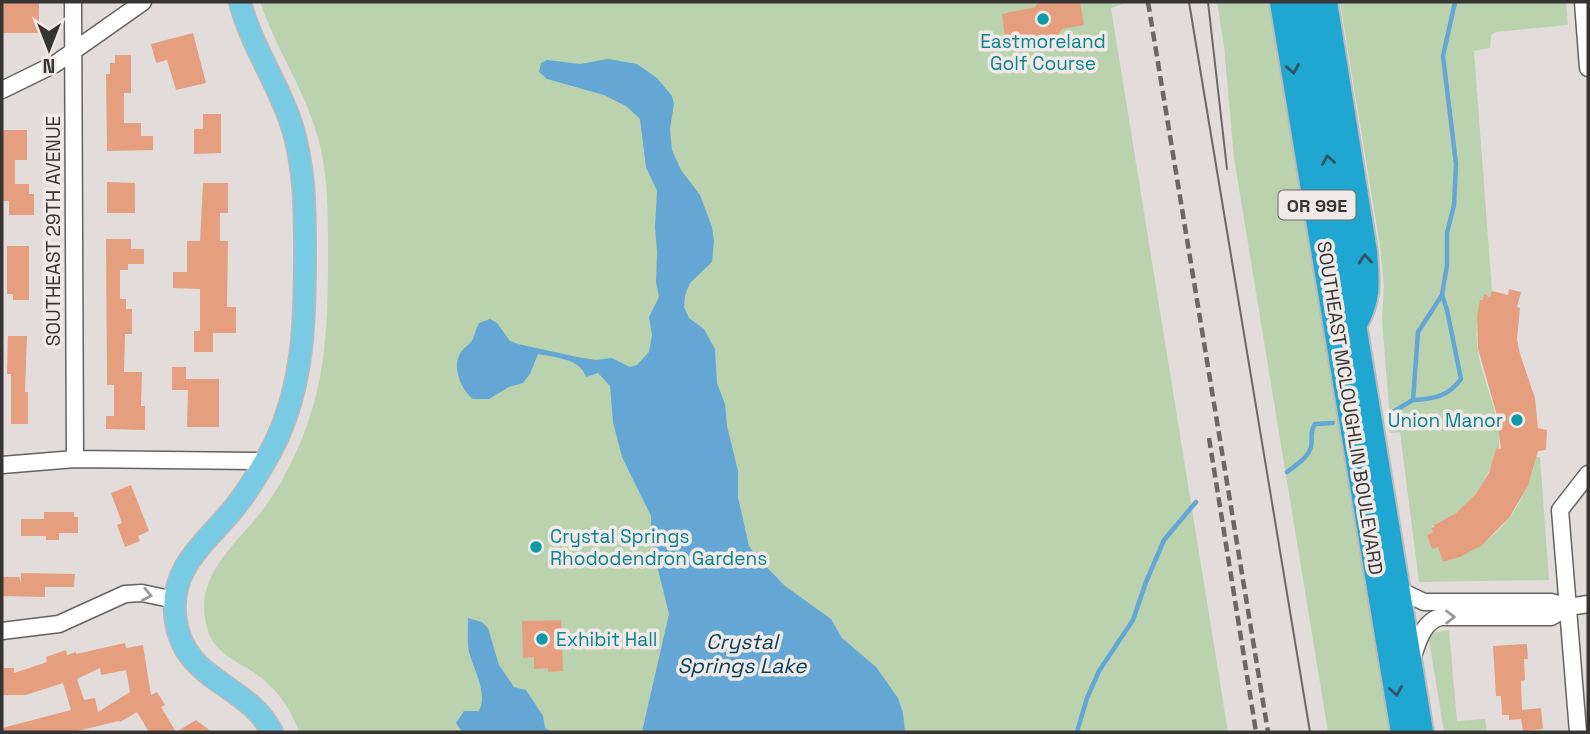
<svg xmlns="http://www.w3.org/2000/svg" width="1590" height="734" viewBox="0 0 1590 734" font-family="'Space Grotesk',sans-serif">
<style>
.green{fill:#bad3ae}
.water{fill:#64a7d5}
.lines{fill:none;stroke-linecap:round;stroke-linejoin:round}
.stream{stroke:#64a7d5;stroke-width:4.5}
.building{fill:#e69f7e;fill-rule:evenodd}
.minor-casing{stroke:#666260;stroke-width:19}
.major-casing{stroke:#bbbaba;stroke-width:24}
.highway-casing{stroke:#bbbaba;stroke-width:28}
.minor{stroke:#fff;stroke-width:16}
.major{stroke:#79cae3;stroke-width:21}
.highway{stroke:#1fa7d1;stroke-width:24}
.tram{stroke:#6a6766;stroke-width:2}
.rail{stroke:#6a6766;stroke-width:4.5;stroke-dasharray:10 5;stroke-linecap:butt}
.oneway{stroke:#2f5763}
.oneway2{stroke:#9a9a9a}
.culture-dot{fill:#0f9aa8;stroke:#efeae8;stroke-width:2.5}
.labels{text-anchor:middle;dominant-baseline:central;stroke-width:7;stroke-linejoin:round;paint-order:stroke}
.shield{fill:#efeae8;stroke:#6e6b6a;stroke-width:2}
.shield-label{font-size:18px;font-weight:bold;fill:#363534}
.culture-label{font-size:19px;fill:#0d838f;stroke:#efeae8;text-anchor:start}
.street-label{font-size:19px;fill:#363534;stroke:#efeae8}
.water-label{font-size:21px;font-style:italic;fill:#053e5c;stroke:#efeae8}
</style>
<rect width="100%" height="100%" fill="#e2dddb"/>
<path class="green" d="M260 2H1129L1111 8 1228 732H299C292 711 278 691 260 677 235 658 210 655 205 618 197 568 245 538 269 501 276 491 282 480 288 469 327 394 328 330 328 248 328 212 328 173 318 138 305 90 276 49 260 2Z
M1217 2H1269L1390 732H1328L1234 158 1224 46Z
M1340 2H1566L1568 25 1496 32 1491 35 1490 48 1474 51 1492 291 1490 297 1484 294 1483 300 1480 301C1477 317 1475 334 1478 351 1482 377 1494 401 1498 427L1500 428 1499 448 1496 449C1490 475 1477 499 1454 514 1446 519 1436 522 1431 528L1433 532 1427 535 1432 548 1438 547 1443 562C1493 548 1525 510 1536 457H1540L1549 580 1419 582 1400 432 1390 433 1388 421 1390 420 1382 320 1384 285 1380 246Z
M1449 630 1457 721 1485 719 1487 732H1444L1428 634Z"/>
<path class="water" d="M608 59 637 64 657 78 672 96 674 104 670 129 672 150 681 170 700 195 712 227 714 241 712 262 690 283 685 295 684 307 689 318 704 329 715 349 717 383 725 404 727 426 738 471V497L749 546 757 557 785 586 831 619 842 638 876 667 898 698 903 713 905 732H642L669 614 651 541V516L622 457 613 422 610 386 598 373 586 377C580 358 556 358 538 354L530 374 523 383 509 387 489 399H473C461 390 451 366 461 352 464 347 470 345 473 339 475 334 476 328 479 323L490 319 497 323 510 341 518 344 577 357 596 360 612 358 630 367 637 365 649 352 652 335 649 317 659 297 656 282 657 252 655 227 657 191 646 167 640 119 626 106 604 95 547 79 539 72 541 63 547 60 580 64Z
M468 618 482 622 488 628 499 665 514 687 526 690 543 716 545 728 553 732H462L456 723 464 711H479C488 692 474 671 469 652 467 642 468 629 468 618Z"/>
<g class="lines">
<path class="stream" d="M1413 400C1433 399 1448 397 1461 379L1447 310 1442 295
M1391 413 1413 400 1418 332 1442 295 1447 265V233L1454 205 1456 164 1443 56 1455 2
M1287 472C1296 465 1308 458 1311 447 1313 437 1309 433 1315 424L1333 423
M1077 732 1087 698 1099 671 1133 620 1146 582 1164 540 1196 502"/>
</g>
<path class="building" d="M2 2H39V33H2Z
M1039 2H1080L1084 25 1062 29 1053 42 1006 47 1002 14 1035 7Z
M193 33 206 83 176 90 167 60 156 63 151 44Z
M115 55H131V93H124V123H141V136H153V150L107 151 106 74H110V63H115Z
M203 114H221V153L194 154V129H203Z
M2 130H27V160H15V184H29V194H34V215H9V201H2Z
M107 182 135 183V213H107Z
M203 183H228V213H220V241H228L227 307H236V333H213V352H194V331H200V289L173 288V272H187V241H200Z
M106 239H131V249H144V264H128V270H120V299H126V309H132V334H125L124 372H142L141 406H145V430L106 429V416H114V385H107Z
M7 246H29V300H13V294H7Z
M1509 289 1521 292 1517 307 1520 308 1517 339 1520 354 1535 398 1538 428 1547 430 1546 450 1538 451 1528 486 1509 518 1482 545 1460 557 1443 562 1438 547 1432 549 1427 535 1433 532 1431 528 1434 527V525L1456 513 1475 495 1489 473 1496 448 1501 449 1496 412 1478 349 1477 316 1480 300H1483L1484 294 1490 297 1492 291 1508 295Z
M8 336H27L25 392H28V424H11V374H7Z
M172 367H186V379H219V427H187L188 390H172Z
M131 485 149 531 138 536 140 541 125 547 117 525 122 523 111 493Z
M44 512H74V517H78V533H59V540H46V536H21V519H44Z
M21 573 75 574 74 587H45V597L2 596V577H19L21 583Z
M561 620 563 671 548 672V668L534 669V657L523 658 522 621Z
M125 643 126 648 143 645 151 695 157 692 165 705 161 707 176 732 196 720 212 732H149L137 712 120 722 119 721 73 732H2V728L71 710 63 683 26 695H2V668H14V673L47 662 46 657 66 650 67 655 76 652V654ZM100 668 101 675 126 670 130 692 98 712 95 698 84 700 77 679Z
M1527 644 1528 659H1524L1525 680 1521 681 1522 710 1541 708 1543 729 1523 731 1521 719 1509 720V715H1502L1501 696H1496L1493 646Z"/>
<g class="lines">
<g class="minor-casing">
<path id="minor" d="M73 2 75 459
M1583 2 1588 68
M2 90 55 64 143 2
M2 465 75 459 265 461
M1399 590 1424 602H1551L1569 607
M2 631 59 624 125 594 142 593 175 600
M1411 661C1418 644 1421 623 1440 617H1551L1569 607 1588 604
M1578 732 1560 510 1588 474"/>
</g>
<g class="major-casing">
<path id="major" d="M240 2C251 45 277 81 291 123 305 166 305 209 305 254 305 319 304 384 274 445 263 466 250 488 235 507 208 541 171 565 175 614 181 683 246 681 272 732"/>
</g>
<g class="highway-casing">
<path id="highway" d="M1282 2 1403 732
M1301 2 1421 732
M1325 2 1365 252C1367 281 1370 297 1355 324"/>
</g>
<use href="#minor" class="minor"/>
<use href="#major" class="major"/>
<use href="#highway" class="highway"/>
<path class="tram" d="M1189 2 1310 732
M1208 2 1227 169"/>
<path class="rail" d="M1148 2 1268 732
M1209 438 1256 732"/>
</g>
<defs><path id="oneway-chevron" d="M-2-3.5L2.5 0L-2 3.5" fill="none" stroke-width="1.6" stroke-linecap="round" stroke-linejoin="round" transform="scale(1.75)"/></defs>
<g class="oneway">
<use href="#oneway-chevron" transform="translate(1293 69) rotate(80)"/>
<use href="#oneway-chevron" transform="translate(1328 160) rotate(-99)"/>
<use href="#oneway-chevron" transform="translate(1365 259) rotate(-95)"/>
<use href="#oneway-chevron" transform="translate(1396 691) rotate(81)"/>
</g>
<g class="oneway2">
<use href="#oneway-chevron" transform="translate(147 595) rotate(11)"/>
<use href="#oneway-chevron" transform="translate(1450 617) rotate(-1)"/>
</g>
<g class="culture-dot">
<circle cx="1043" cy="19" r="7"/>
<circle cx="1517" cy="420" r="7"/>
<circle cx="536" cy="547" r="7"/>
<circle cx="542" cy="639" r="7"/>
</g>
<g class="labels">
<rect class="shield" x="1278.5" y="190.5" width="77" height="29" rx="5"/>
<g class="shield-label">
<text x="1317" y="205">OR 99E</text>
</g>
<g class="culture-label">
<text x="1043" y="41" text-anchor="middle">Eastmoreland<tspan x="1043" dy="22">Golf Course</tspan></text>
<text x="1503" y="420" text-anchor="end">Union Manor</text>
<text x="550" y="536">Crystal Springs<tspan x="550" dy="22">Rhododendron Gardens</tspan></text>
<text x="556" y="639">Exhibit Hall</text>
</g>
<g class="street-label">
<text transform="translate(53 231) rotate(-90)">SOUTHEAST 29TH AVENUE</text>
<text transform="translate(1350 408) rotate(81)">SOUTHEAST MCLOUGHLIN BOULEVARD</text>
</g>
<g class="water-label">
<text x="742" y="641">Crystal<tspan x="742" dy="24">Springs Lake</tspan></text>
</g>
</g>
<rect width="1590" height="734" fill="none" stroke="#363534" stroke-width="7"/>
<g transform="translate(49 49) rotate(180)" stroke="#efeae8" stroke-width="5" paint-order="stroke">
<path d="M0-5L12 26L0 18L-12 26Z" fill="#363534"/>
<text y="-10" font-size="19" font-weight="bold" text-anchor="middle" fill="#363534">N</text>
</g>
</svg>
